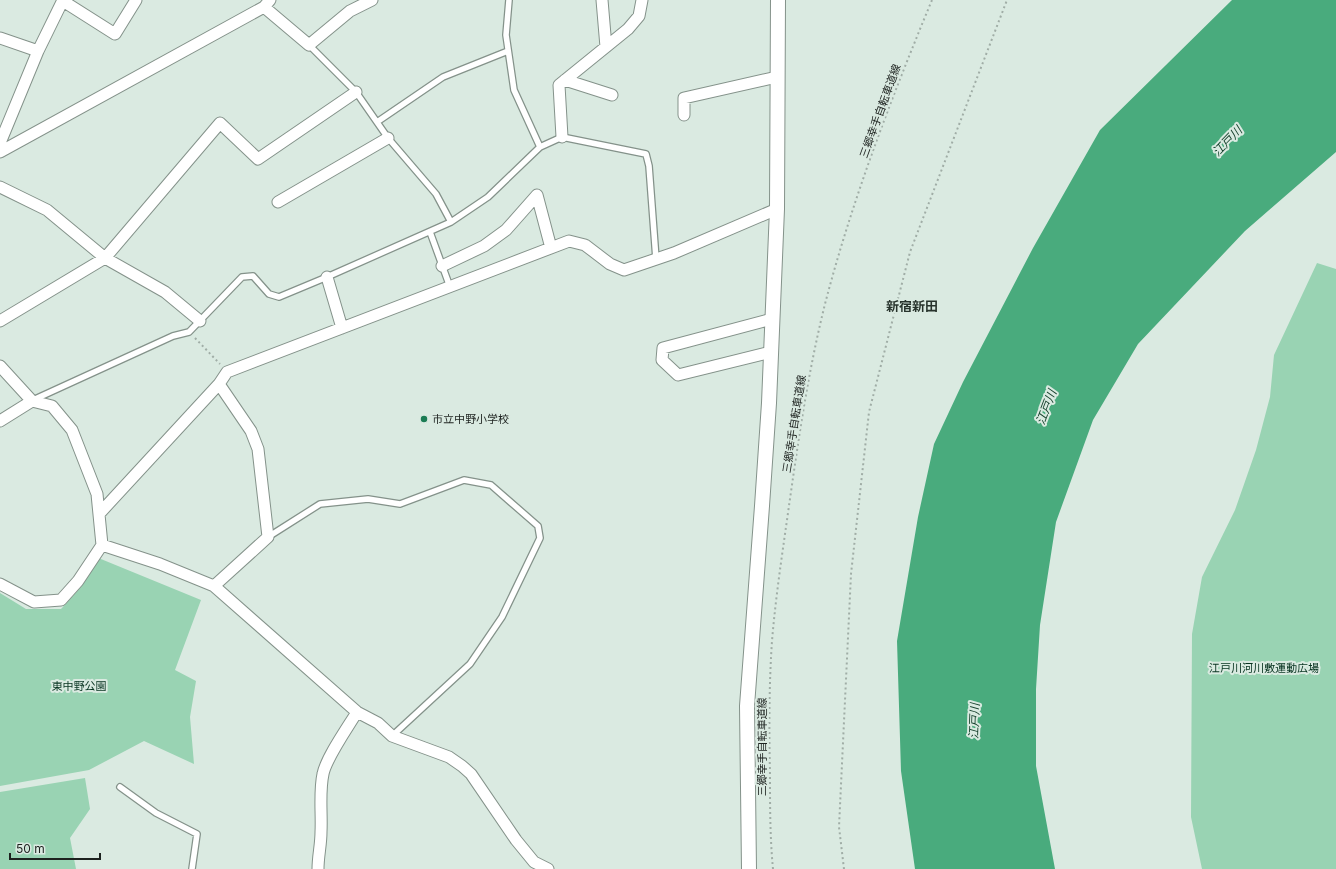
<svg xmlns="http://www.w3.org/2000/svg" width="1336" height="869" viewBox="0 0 1336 869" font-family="Inter,'Noto Sans JP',sans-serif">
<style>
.green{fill:#99d3b3}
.water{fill:#49ab7d}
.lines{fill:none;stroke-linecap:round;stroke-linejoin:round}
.service-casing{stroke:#84928a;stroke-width:8}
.minor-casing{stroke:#84928a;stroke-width:13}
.tertiary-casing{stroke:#84928a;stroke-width:16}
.path{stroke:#a0ada6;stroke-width:2;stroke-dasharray:2 3;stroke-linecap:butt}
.service{stroke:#fff;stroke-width:5.5}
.minor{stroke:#fff;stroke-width:11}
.tertiary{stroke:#fff;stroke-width:14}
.poi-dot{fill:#1b7c54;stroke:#daeae1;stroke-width:1.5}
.labels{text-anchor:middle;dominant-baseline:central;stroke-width:4;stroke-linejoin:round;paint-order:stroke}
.street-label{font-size:11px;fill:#1d221f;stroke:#daeae1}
.poi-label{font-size:11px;fill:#1d221f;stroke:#daeae1;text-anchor:start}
.park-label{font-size:11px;fill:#06321f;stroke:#daeae1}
.water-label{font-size:12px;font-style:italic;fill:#16402c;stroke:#daeae1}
.quarter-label{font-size:13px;font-weight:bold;fill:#27332c;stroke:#daeae1}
</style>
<rect width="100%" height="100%" fill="#daeae1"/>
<path class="green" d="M1317 263 1336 269V869H1202L1191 817 1192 634 1202 577 1235 510 1256 450 1270 397 1274 355Z
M96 557 201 600 175 670 196 681 190 717 194 764 144 741 89 770 0 786V593L26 609H61L81 587Z
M85 778 90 809 70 838 76 869H0V792Z"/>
<path class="water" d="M1232 0H1336V152L1245 231 1138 344 1093 420 1056 522 1040 625 1036 689V766L1055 869H915L901 771 897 641 918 517 934 444 963 382 1033 248 1100 130Z"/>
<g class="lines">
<g class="service-casing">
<path id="service" d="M309 45 356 92 388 138 436 194 451 222
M377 122 443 77 508 51
M540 147 562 137 646 154 649 166 656 259
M430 232 450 287
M33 400 173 336 189 332 242 277 253 276 269 294 279 297 327 277 451 222 488 197 540 147 514 90 506 35 509 0
M268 537 320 504 368 499 400 504 464 480 491 485 538 526 540 538 502 617 470 664 392 736
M120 787 156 813 197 834 192 869"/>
</g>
<g class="minor-casing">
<path id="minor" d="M602 0 606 47
M63 1 115 34 136 0
M264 7 309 45 350 11 372 0
M0 38 38 51
M565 80 612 95
M684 115V98L777 77
M562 137 559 85 628 29 639 16 642 0
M0 143 38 51 63 0
M0 152 264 7 270 0
M0 187 47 210 105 258 165 292 200 321
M278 202 388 138
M442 266 484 246 506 230 537 195 551 248
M327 277 342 328
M0 321 105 258 220 123 258 159 356 92
M771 352 678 375 662 360 663 348 772 319
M0 366 32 401 52 406 72 430 97 494 102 545 160 564 214 586 357 712 378 723 392 736 449 757 462 766 471 774 516 840 534 862 548 869
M0 421 32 401
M99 514 219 384
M0 584 34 602 61 600 78 581 102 545
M214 586 268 537 258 449 251 431 219 384 227 372 569 241 585 245 610 264 624 270 674 253 777 209
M318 869C318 856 321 845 321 832 322 814 319 792 323 774 326 758 348 727 357 712"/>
</g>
<g class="tertiary-casing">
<path id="tertiary" d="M749 869 747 706 762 506 769 403 777 209 778 0"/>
</g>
<path class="path" d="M195 338 220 364
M773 869C770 838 770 806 770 775 769 730 769 685 772 641 775 605 780 569 785 534 796 457 806 380 825 304 852 200 891 99 932 0
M844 869 839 827 851 574 869 412 910 252 1007 0"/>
<use href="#service" class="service"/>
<use href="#minor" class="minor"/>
<use href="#tertiary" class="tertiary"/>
</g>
<circle class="poi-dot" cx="424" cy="419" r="4"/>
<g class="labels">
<g class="street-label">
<text transform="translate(880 111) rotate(-70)">三郷幸手自転車道線</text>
<text transform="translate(794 424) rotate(-81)">三郷幸手自転車道線</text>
<text transform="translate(762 747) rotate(-90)">三郷幸手自転車道線</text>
</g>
<g class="poi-label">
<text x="432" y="419">市立中野小学校</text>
</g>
<g class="park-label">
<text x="1264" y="668">江戸川河川敷運動広場</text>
<text x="79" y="686">東中野公園</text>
</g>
<g class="water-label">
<text transform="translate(1227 141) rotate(-46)">江戸川</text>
<text transform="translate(1046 407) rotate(-69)">江戸川</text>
<text transform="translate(974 721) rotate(-88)">江戸川</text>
</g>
<g class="quarter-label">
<text x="912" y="306">新宿新田</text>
</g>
</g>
<path d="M10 853v6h90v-6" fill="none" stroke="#1d221f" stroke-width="2"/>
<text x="16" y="853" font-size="12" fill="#1d221f" stroke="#daeae1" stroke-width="3" paint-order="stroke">50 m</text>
</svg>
